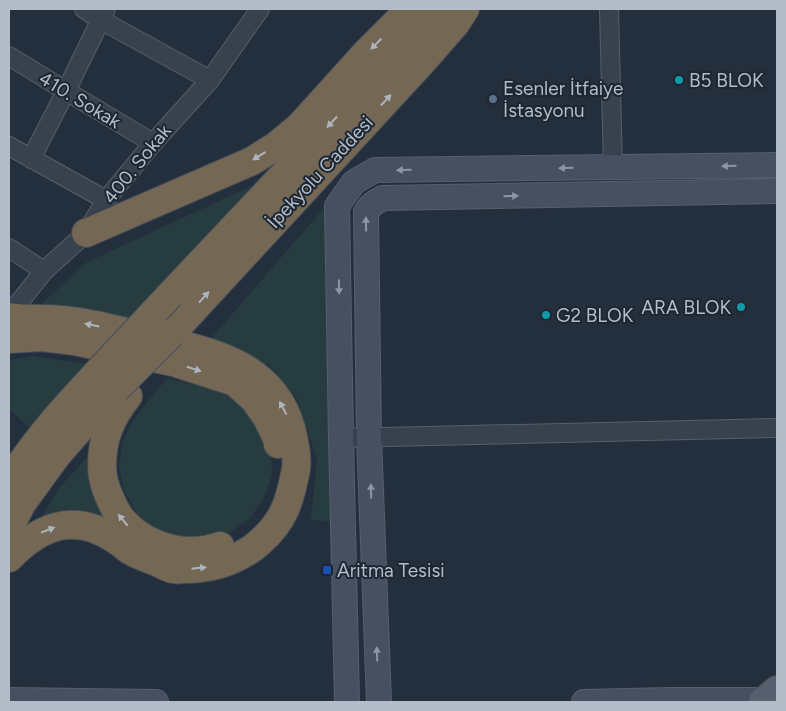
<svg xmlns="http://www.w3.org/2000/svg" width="786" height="711" viewBox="0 0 786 711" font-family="Figtree,sans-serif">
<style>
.green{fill:#263c3f}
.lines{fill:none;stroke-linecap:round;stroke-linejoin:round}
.street-casing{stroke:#565f6c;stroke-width:20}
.secondary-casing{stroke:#565f6c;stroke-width:26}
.primary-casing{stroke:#414a57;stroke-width:30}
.highway-casing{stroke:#434c59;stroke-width:30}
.street{stroke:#38414e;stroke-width:18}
.secondary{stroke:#465061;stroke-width:24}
.primary{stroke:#56606e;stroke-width:28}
.highway{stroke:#746855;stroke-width:28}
.highway-bridge-casing{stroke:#434c59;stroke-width:30;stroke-linecap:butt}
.highway-bridge{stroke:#746855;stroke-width:28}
.oneway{fill:#aeb4bd}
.oneway2{fill:#8e96a5}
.culture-dot{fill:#0f9aa8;stroke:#1d2633;stroke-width:2}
.service-dot{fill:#5c6f8a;stroke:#1d2633;stroke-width:2}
.transit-dot{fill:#1a4fb4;stroke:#1d2633;stroke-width:2}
.labels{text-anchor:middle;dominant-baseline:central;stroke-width:4;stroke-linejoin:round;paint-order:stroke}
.poi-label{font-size:19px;fill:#b4bcc9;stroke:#1d2633;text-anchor:start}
.street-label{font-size:19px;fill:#b4bcc9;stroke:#1d2633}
</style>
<rect width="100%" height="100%" fill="#242f3e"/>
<path class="green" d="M269 178 129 322 34 311 87 262Z
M330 201 336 522 311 520 317 460 298 400 269 364 207 343Z
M32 356 90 364 31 429 9 409V360Z
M167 378 222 392 244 405 271 448 272 474 264 498 249 519 228 534 205 540 180 539 157 530 137 514 125 492 119 468 122 443 133 420Z
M93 451 106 520 34 530 59 488Z"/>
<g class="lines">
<g class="street-casing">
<path id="street" d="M84 9 101 20 210 80
M609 9 613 168
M9 56 66 91 153 143
M9 146 106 200
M31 159 66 91 106 9
M9 248 44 271
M9 315 44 271 86 233 106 200 153 143 210 80 260 9
M341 438 777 428"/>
</g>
<g class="secondary-casing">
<path id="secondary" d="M9 700 156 702
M347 702 341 438 337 206 354 182 375 170 777 165
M379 702 369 437 366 212C370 205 375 202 383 198L777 191
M584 702 670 700H765L767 702"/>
</g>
<g class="primary-casing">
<path id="primary" d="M763 702 777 690"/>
</g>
<g class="highway-casing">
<path id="highway" d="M86 233 252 161 276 146 300 126 366 53 410 9
M170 295 410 41 436 9
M9 317C30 320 51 318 73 321 97 324 122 331 147 337 205 350 272 361 291 428 294 440 298 457 296 469 290 500 285 520 260 542 256 545 253 549 248 551 228 564 207 569 184 569 180 569 176 570 173 569 168 568 163 565 159 563 150 559 139 556 131 551 126 548 121 543 116 540 75 512 41 525 9 558
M172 333 421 63 456 23 465 9
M9 339 42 337 75 341 173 362 235 382 254 399 266 416 277 438 278 444
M128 396C111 418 102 437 102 466 102 476 105 487 109 496 113 505 117 515 124 522 148 548 187 558 220 546
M9 482C34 441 66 406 99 371
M9 528 22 503 57 455 91 416 116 389"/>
</g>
<use href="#street" class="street"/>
<use href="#secondary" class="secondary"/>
<use href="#primary" class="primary"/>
<use href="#highway" class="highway"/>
<g class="highway-bridge-casing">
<path id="highway-bridge" d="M99 371 170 295
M116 389 172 333"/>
</g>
<use href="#highway-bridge" class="highway-bridge"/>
</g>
<defs><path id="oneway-solid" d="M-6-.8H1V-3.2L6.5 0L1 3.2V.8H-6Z" transform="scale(1.25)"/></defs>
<g class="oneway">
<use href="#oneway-solid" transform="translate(376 44) rotate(135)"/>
<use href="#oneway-solid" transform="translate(386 100) rotate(-47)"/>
<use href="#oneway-solid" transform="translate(332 122) rotate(133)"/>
<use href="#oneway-solid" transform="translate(259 156) rotate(149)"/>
<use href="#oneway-solid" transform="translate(204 297) rotate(-48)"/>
<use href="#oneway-solid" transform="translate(92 325) rotate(-169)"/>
<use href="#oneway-solid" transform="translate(194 369) rotate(18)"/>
<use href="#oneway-solid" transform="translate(283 408) rotate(-118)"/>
<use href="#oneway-solid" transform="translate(123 520) rotate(-130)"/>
<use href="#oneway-solid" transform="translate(48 530) rotate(-21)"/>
<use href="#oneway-solid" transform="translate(199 568) rotate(-6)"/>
</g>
<g class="oneway2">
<use href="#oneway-solid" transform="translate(729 166) rotate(179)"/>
<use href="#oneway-solid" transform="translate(566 168) rotate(179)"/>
<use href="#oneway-solid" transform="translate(404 170) rotate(179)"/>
<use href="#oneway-solid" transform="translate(511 196) rotate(-1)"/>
<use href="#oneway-solid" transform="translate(366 224) rotate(-91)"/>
<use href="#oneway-solid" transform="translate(339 287) rotate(89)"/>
<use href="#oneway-solid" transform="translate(371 491) rotate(-92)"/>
<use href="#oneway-solid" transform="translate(377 654) rotate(-92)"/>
</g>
<g class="culture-dot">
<circle cx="679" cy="80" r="5"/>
<circle cx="741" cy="307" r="5"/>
<circle cx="546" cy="315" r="5"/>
</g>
<circle class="service-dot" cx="493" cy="99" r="5"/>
<rect class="transit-dot" x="322" y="565" width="10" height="10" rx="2.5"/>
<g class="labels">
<g class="poi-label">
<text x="689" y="80">B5 BLOK</text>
<text x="503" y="88">Esenler İtfaiye<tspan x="503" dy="22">İstasyonu</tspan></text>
<text x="731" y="307" text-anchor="end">ARA BLOK</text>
<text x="556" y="315">G2 BLOK</text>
<text x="337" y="570">Aritma Tesisi</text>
</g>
<g class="street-label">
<text transform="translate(80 100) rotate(31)">410. Sokak</text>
<text transform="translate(137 164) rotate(-51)">400. Sokak</text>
<text transform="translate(320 172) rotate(-47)">İpekyolu Caddesi</text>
</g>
</g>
<rect width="786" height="711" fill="none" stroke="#b4bcc9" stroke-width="20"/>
</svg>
